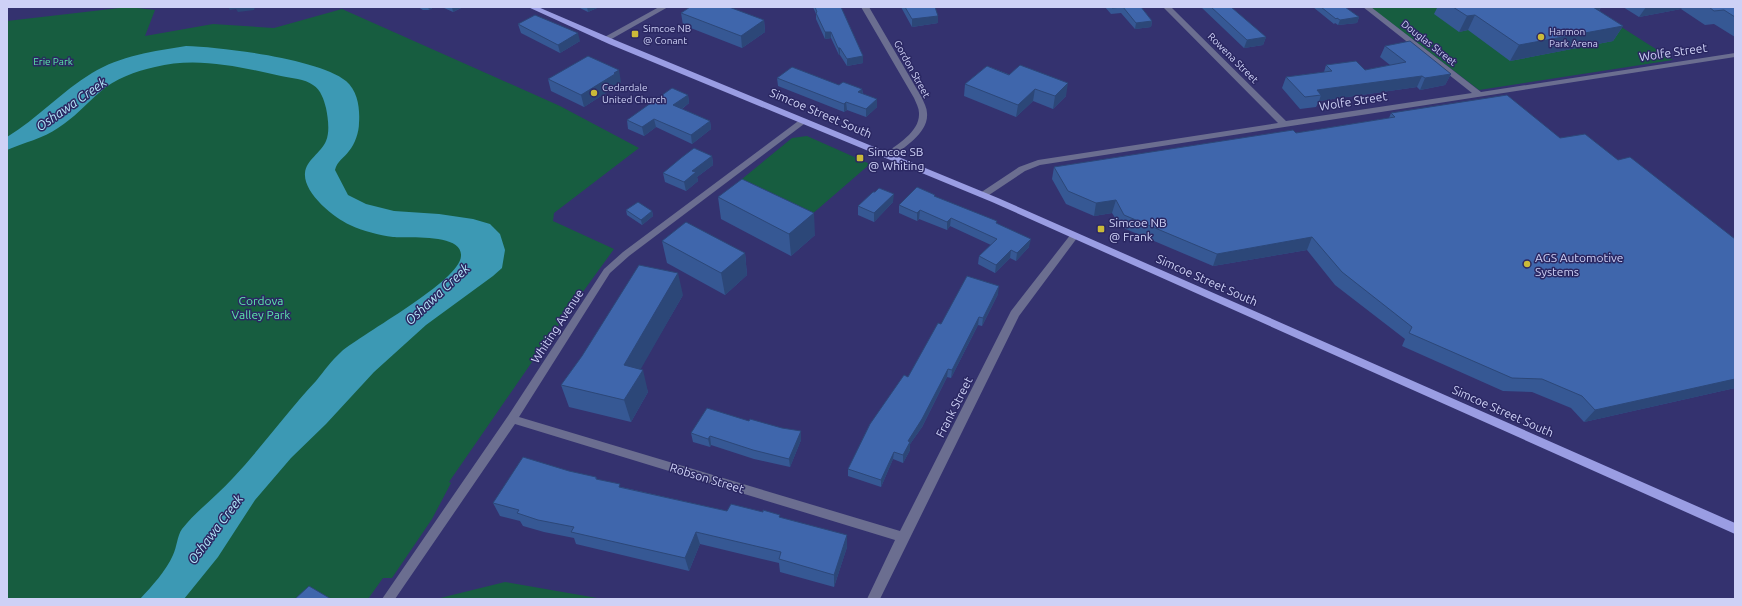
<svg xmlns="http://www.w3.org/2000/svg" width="1742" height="606" viewBox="0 0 1742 606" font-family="Ubuntu,sans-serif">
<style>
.green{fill:#175d40}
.water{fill:#3c99b4}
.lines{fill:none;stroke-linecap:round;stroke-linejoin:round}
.minor{fill:#6b6e90;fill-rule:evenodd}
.major{fill:#9a9de3;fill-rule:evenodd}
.wall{fill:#365894}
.shaded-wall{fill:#2c4778}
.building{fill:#3f66ac;stroke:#2c4778}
.poi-dot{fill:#cbba39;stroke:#2b2863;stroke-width:1.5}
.labels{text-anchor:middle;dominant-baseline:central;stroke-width:3;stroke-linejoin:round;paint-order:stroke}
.far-poi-label{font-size:10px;fill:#ced1f6;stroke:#2b2863;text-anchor:start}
.far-street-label{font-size:10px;fill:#ced1f6;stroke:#2b2863}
.far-park-label{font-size:10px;fill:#5de7a9;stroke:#2b2863}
.street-label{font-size:12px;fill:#ced1f6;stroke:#2b2863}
.poi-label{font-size:12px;fill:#ced1f6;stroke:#2b2863;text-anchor:start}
.park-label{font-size:12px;fill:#5de7a9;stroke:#2b2863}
.water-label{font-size:13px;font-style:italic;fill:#b3e8fa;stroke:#2b2863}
</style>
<rect width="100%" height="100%" fill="#34326f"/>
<path class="green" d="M128 7 155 10 145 36 213 24 274 28 342 9 560 106 639 148 554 213 553 221 614 249 532 362 449 482 451 483 432 519 392 578H383L368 599H7V21Z
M1370 7H1590L1673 60 1479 90Z
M807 136 870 164 811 215 731 188 792 138Z
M505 582 603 599H436Z"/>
<path class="water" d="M186 46C222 47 319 59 346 81 358 91 360 109 359 123 359 132 355 144 349 151 344 158 337 161 335 170L348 195 366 204 394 211 439 214 473 219 490 224 500 234 505 250 502 268 493 276 426 325 374 372 326 424 291 458 255 500 218 557 184 599H140C152 586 166 571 173 555 177 547 177 536 182 529 197 510 217 496 233 478 262 447 287 412 316 381 324 371 332 360 341 352 363 333 460 281 461 256 463 233 408 238 393 237 379 235 363 231 350 225 334 218 303 193 305 173 306 160 321 153 326 141 330 132 328 118 326 108 324 100 321 90 313 85 305 79 291 78 281 76 241 67 196 56 155 67 136 71 114 79 100 92 86 104 74 118 58 128 44 138 23 143 7 150V137C37 119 62 91 92 73 120 56 154 51 186 46Z"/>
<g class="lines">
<path class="minor" d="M659 7H668L608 41H602L601 39Z
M861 7H869L922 98C924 103 927 108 927 113 929 133 904 147 891 158H885L884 156 885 154C897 144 920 132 919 113 919 108 916 103 914 98Z
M1163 7H1171L1286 121 1472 93 1363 7H1371L1481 92 1735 53V57L1040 165 1025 171 986 197H980L979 195 980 193 1019 167 1038 160 1278 123Z
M801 119H804L808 121 629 256 610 273 519 417 900 531 1011 311 1071 234H1077L1079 236 1077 238 1019 316 880 599H867L895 540 515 424 395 599H382L508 416 604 269 623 252Z"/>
<path class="major" d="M528 7H538L615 40 998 198 1735 523V534L992 202 609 44Z"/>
</g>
<path class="wall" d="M418 7H434L429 10H423Z
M442 7H463L453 12Z
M580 7H597V8L588 12 580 8Z
M813 7H841L863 56V63L847 66 840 55H839L831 38 825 39 816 19V14Z
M901 7H935L938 23 912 27Z
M1105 7H1141L1152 21 1151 27 1135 29 1121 13 1111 14Z
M1201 7H1231L1266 37 1263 45 1244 48Z
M1313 7H1345L1359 17 1357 23 1338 25 1335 23 1334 24Z
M1435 7H1601L1599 11 1623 26 1613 41 1510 61 1468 30 1459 32 1434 14 1437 8Z
M1623 7H1735V37L1714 24 1705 25 1681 9 1639 17Z
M681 13 764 20 765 32 742 48 683 25Z
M518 24 580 41 560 53 521 33Z
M1385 46 1451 74 1445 85 1420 90 1417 87 1319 101 1316 107 1300 109 1282 88 1286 77 1324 72 1326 65 1365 70 1390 65 1380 57Z
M987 66 1066 96 1053 109 1033 101 1016 117 964 96 965 84Z
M777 78 839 85 862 89 863 94 877 99V107L866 117 847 110 844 112 778 86Z
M548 79 621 82 618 84V85L584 107 551 91Z
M688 95 689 103 682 109 710 121 711 129 692 144 656 127 644 136 628 129 627 120Z
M1391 113 1735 388 1584 422 1571 408 1532 392 1503 391 1402 346 1405 339 1335 285 1307 250 1213 266 1121 227 1112 213 1094 216 1066 204 1052 179 1054 167 1296 133 1389 118Z
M712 156 713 165 697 177 698 181 686 191 665 182 663 173Z
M718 197 815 235 791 256 721 219Z
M935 197 997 223 1029 247 1016 261 1010 258 995 273 978 264 979 256 991 245 950 226 947 230 919 219 917 221 899 213V205Z
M893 202 874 222 858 215V206Z
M626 210 652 211 653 216 642 225 627 215Z
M662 241 745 253 747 275 725 295 667 263Z
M998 294 982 326 978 325 951 378 947 377 922 427 910 444V450L903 463 893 459 881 487 848 476V469L908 377 941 324Z
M683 295 640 369 648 392 631 422 569 407 561 385Z
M691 433 801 440 790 467 754 459 711 445 710 447 693 442Z
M596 477 597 479 621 487 727 511 780 517 847 547 834 587 780 572 779 563 700 544 689 571 576 544 574 538 544 532 523 526 520 521 500 516 493 503Z"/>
<path class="shaded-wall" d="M228 7H255L254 10 238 12 236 9 230 10Z
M428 7H434L429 10Z
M452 7H463L453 12Z
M587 7H597V8L588 12Z
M1592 7H1601L1593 20Z
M1646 7H1683L1681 9 1639 17Z
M1475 15 1468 30 1459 32 1467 16Z
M938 16V23L912 27V19Z
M1359 17 1357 23 1338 25 1340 20Z
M764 20 765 32 742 48 741 36Z
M1152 21 1151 27 1135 29 1136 23Z
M1623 26 1613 41 1510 61 1519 45Z
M825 32H831V38L825 39Z
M578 33 580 41 560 53 558 45Z
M1266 37 1263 45 1244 48 1247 40Z
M838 48H840V55H839Z
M863 56V63L847 66V59Z
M619 70 621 82 618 84V85L584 107 581 95Z
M1451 74 1445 85 1420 90 1425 78Z
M1422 76 1417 87 1319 101 1321 95 1317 90Z
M1068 83 1066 96 1053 109 1055 96Z
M862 89 863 97 858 92Z
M1035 89 1033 101 1016 117 1018 105Z
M688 95 689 103 675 114 673 105Z
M877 99V107L866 117V109Z
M846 102 847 110 844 112V104Z
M654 119 656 127 644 136 642 127Z
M710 121 711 129 692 144 691 135Z
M712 156 713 165 697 177 698 181 686 191 684 182 692 171Z
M894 194 893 202 874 222V213Z
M1116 200 1112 213 1094 216 1096 203Z
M920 210 919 219 917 221V213Z
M652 211 653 216 642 225 641 220Z
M814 213 815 235 791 256 789 234Z
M951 218 950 226 947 230V222Z
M1312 237 1307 250 1213 266 1217 254Z
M1031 239 1029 247 1016 261 1017 253Z
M1011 250 1010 258 995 273 996 265Z
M745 253 747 275 725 295 721 273Z
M678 273 683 295 630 388 624 365Z
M999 286 998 294 982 326 983 318Z
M979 317 978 325 951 378 952 370Z
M948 369 947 377 922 427 910 444V450L903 463V455L908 441Z
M643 370 648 392 631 422 624 400Z
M1735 379V388L1584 422 1595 410Z
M801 431V440L790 467 789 459Z
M710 436 711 445 710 447 708 439Z
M894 452 893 459 881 487V480Z
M696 532 700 544 689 571 685 558Z
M847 535V547L834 587V575Z"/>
<path class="building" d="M690 7H729L764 20 741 36 681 13Z
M815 7H841L863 56 847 59 840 48H838L831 32H825L816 13 817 12Z
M905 7H935L938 16 912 19Z
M1111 7H1141L1152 21 1136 23 1123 7 1112 8Z
M1211 7H1231L1266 37 1247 40Z
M1321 7H1345L1359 17 1340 20 1337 18 1336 19Z
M1453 7H1593L1623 26 1519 45 1475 15 1467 16Z
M1709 7H1735V17L1724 10 1714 11Z
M535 15 578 33 558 45 518 24Z
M1410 41 1451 74 1425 78 1422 76 1317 90 1321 95 1305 97 1286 77 1332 71 1326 65 1356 61 1365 70 1406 62 1385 46Z
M588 56 619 70 614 73 615 74 581 95 548 79Z
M1020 65 1068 83 1055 96 1035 89 1018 105 965 84 987 66 1009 75Z
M792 67 839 85 843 82 862 89 858 92 877 99 866 109 846 102 844 104 777 78Z
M672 88 688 95 673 105 710 121 691 135 654 119 642 127 627 120Z
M1507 95 1560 138 1585 134 1618 160 1630 157 1735 239V379L1595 410 1582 396 1542 379 1512 378 1409 333 1412 327 1342 272 1312 237 1217 254 1124 215 1116 200 1096 203 1068 191 1054 167 1293 130 1296 133 1395 117 1391 113Z
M694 148 712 156 692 171 696 172 684 182 663 173 681 158Z
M742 179 814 213 789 234 718 197Z
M917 187 935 195 934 196 997 221 996 223 1031 239 1017 253 1011 250 996 265 979 256 997 239 951 218 947 222 920 210 917 213 899 205Z
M879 188 894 194 874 213 858 206 873 192H875Z
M638 202 652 211 641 220 626 210Z
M686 222 745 253 721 273 662 241Z
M639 265 678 273 624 365 643 370 624 400 561 385 582 356Z
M967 276 999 286 983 318 979 317 952 370 948 369 922 419 908 441 910 442 903 455 894 452 881 480 848 469 870 424 904 375 908 377 938 323 941 324Z
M707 408 749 421 750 419 782 428 801 431 789 459 753 450 710 436 708 439 691 433Z
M523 457 569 471 596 477V479L620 484 619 487 727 511 731 504 763 512V510L780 515 779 517 847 535 834 575 779 559 781 552 696 532 685 558 571 532 574 527 538 520 517 513 519 510 493 503Z
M309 586 331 599H295Z"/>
<g class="poi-dot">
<rect x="631" y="30" width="8" height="8" rx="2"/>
<circle cx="1541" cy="37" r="4"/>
<circle cx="594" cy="93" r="4"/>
<rect x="856" y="154" width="8" height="8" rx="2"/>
<rect x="1097" y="225" width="8" height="8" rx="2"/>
<circle cx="1527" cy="264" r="4"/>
</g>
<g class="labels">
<g class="far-poi-label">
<text x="643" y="28">Simcoe NB<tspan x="643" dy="12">@ Conant</tspan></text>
<text x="1549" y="31">Harmon<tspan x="1549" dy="12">Park Arena</tspan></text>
<text x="602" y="87">Cedardale<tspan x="602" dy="12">United Church</tspan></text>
</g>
<g class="far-street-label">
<text transform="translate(1429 43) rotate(38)">Douglas Street</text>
<text transform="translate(1233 58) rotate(45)">Rowena Street</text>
<text transform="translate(912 69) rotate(61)">Gordon Street</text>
</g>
<g class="far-park-label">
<text x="53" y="61">Erie Park</text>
</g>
<g class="street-label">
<text transform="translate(1673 52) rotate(-8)">Wolfe Street</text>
<text transform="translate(1353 101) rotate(-9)">Wolfe Street</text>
<text transform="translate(821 113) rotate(23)">Simcoe Street South</text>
<text transform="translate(1207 280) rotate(24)">Simcoe Street South</text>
<text transform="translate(557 326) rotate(-57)">Whiting Avenue</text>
<text transform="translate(954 407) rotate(-63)">Frank Street</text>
<text transform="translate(1503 411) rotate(24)">Simcoe Street South</text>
<text transform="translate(707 478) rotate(17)">Robson Street</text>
</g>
<g class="poi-label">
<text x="868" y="151">Simcoe SB<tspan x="868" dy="14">@ Whiting</tspan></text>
<text x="1109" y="222">Simcoe NB<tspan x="1109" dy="14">@ Frank</tspan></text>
<text x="1535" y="257">AGS Automotive<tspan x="1535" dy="14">Systems</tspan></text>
</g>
<g class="park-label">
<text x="261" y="300">Cordova<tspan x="261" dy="14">Valley Park</tspan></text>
</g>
<g class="water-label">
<text transform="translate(71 104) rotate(-35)">Oshawa Creek</text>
<text transform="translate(437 294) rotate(-43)">Oshawa Creek</text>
<text transform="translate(215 529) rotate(-53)">Oshawa Creek</text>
</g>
</g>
<rect width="1742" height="606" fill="none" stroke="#ced1f6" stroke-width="16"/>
</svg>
